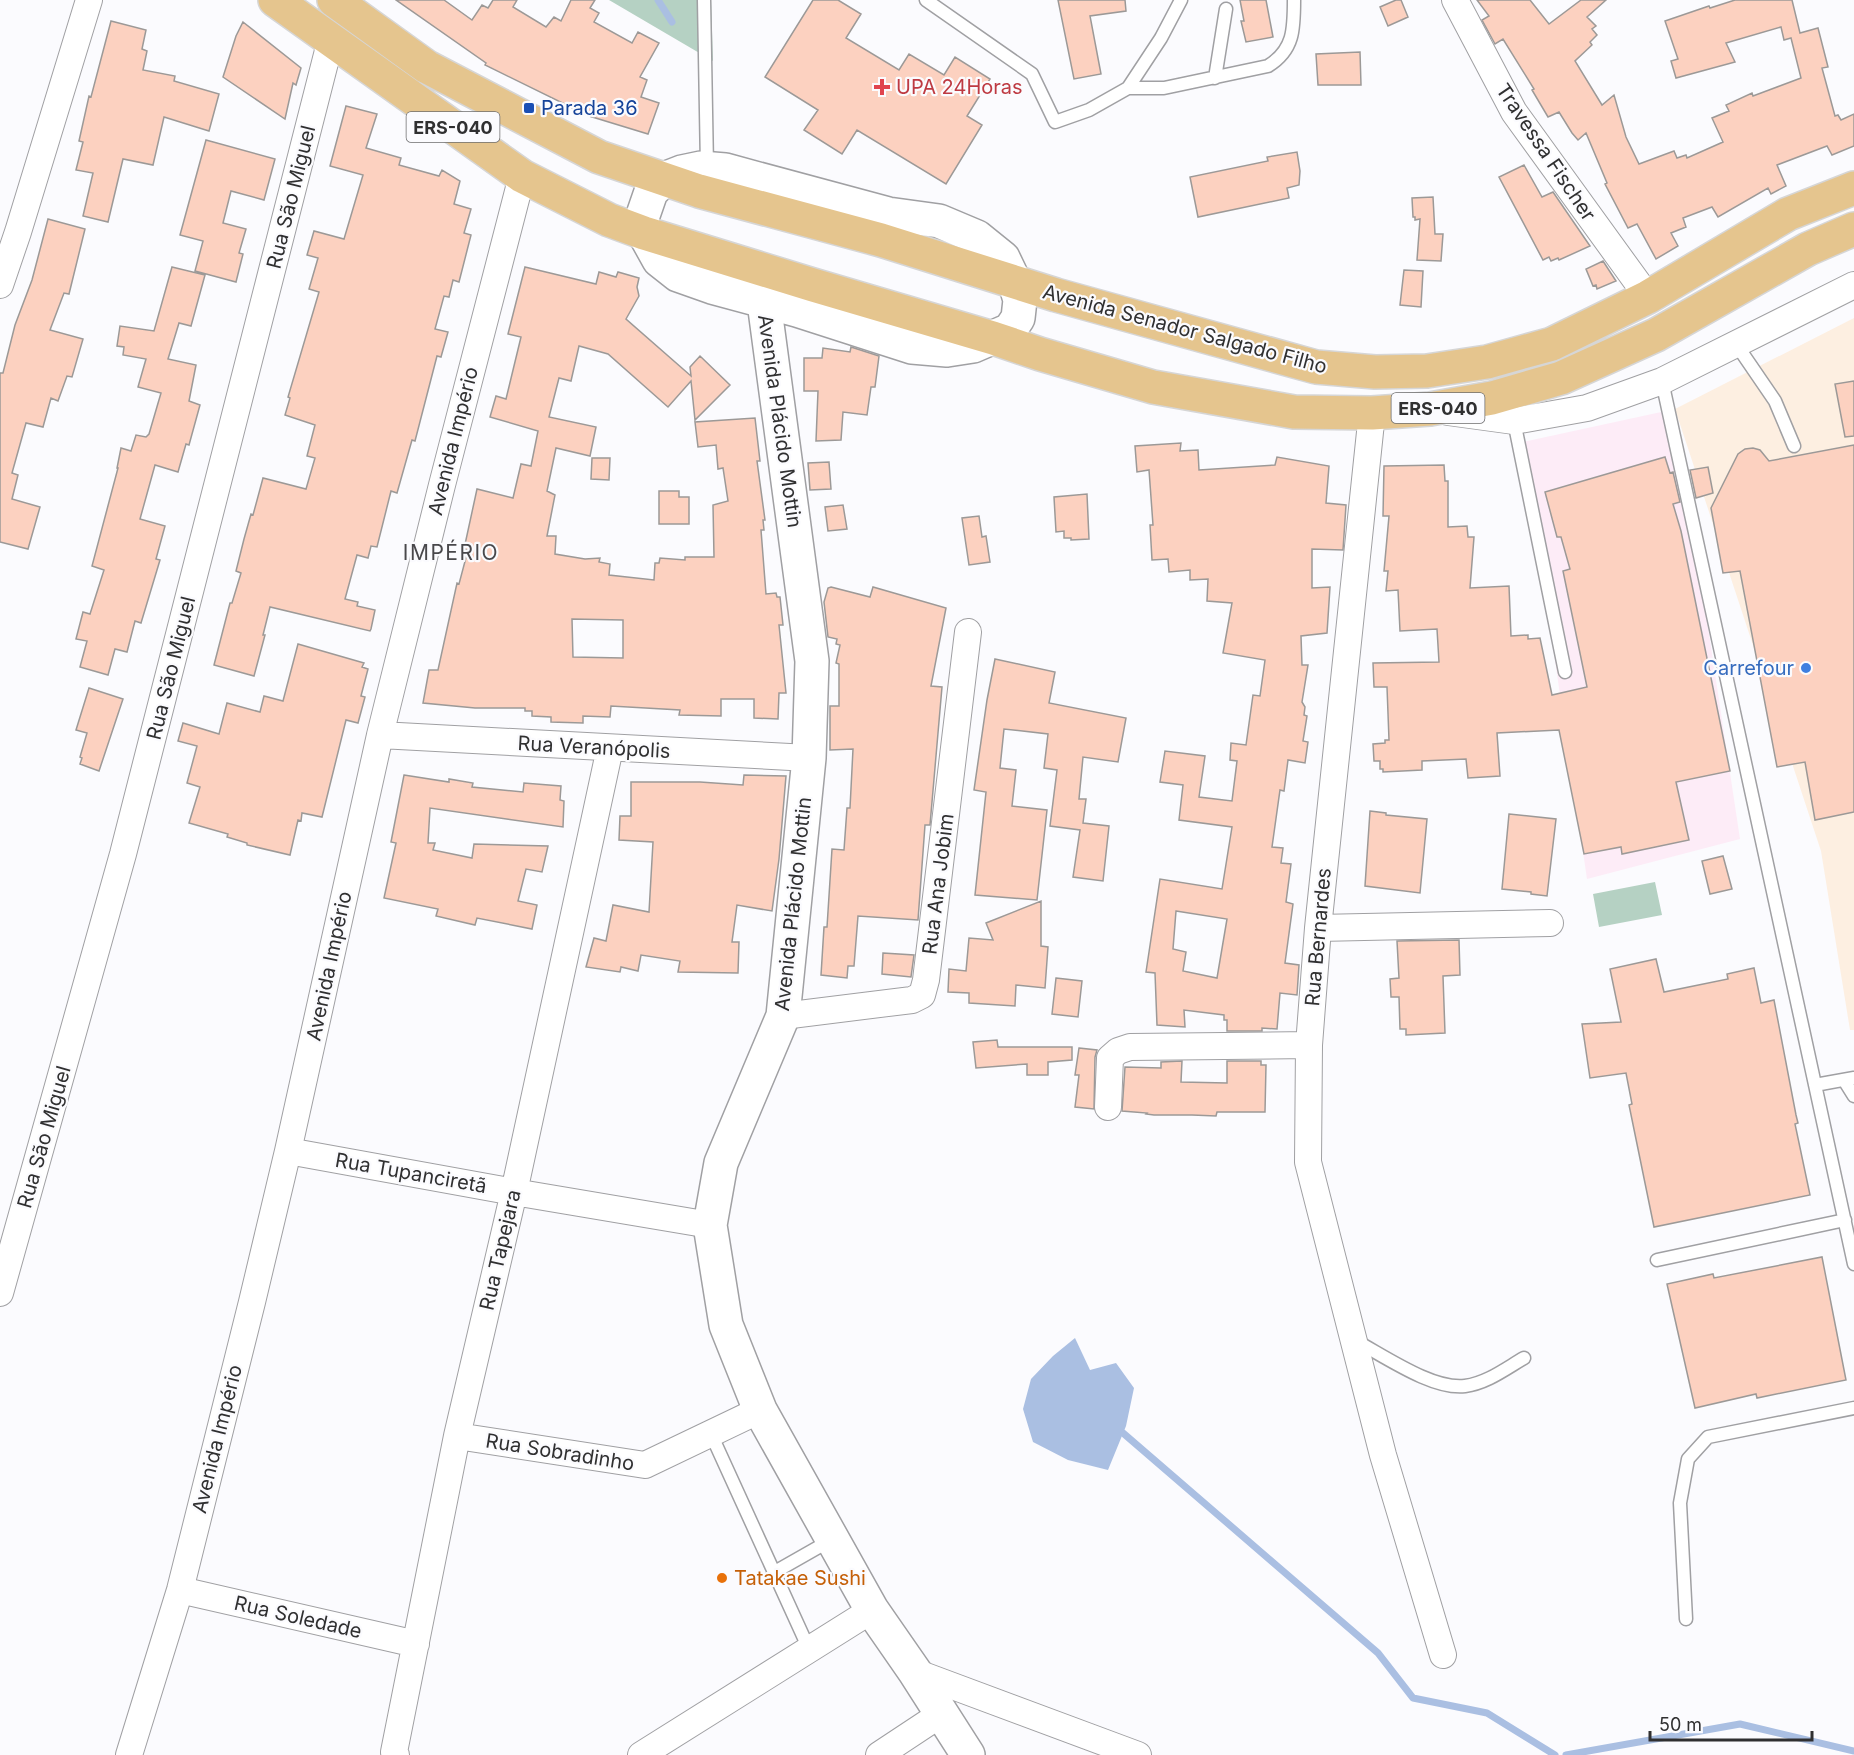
<svg xmlns="http://www.w3.org/2000/svg" width="1854" height="1755" viewBox="0 0 1854 1755" font-family="Inter,sans-serif">
<style>
.commercial{fill:#fdefe1}
.industrial{fill:#fdecf7}
.green{fill:#b5d1c3}
.water{fill:#aabfe2}
.lines{fill:none;stroke-linecap:round;stroke-linejoin:round}
.stream{stroke:#aabfe2;stroke-width:7}
.building{fill:#fcd1c0;stroke:#9c9997;stroke-width:1.5;fill-rule:evenodd}
.lane-casing{stroke:#a0a0a3;stroke-width:15}
.street-casing{stroke:#a0a0a3;stroke-width:28}
.secondary-casing{stroke:#a0a0a3;stroke-width:36}
.primary-casing{stroke:#d6d6d6;stroke-width:36}
.lane{stroke:#fff;stroke-width:12}
.street{stroke:#fff;stroke-width:26}
.secondary{stroke:#fff;stroke-width:33}
.primary{stroke:#e5c58e;stroke-width:33}
.health-dot{fill:#e0444e;stroke:#fbfbfe;stroke-width:2}
.transit-dot{fill:#1a4fb4;stroke:#fbfbfe;stroke-width:2}
.shop-dot{fill:#3f7fe0;stroke:#fbfbfe;stroke-width:2}
.food-dot{fill:#e8710a;stroke:#fbfbfe;stroke-width:2}
.labels{text-anchor:middle;dominant-baseline:central;stroke-width:4.5;stroke-linejoin:round;paint-order:stroke}
.shield{fill:#fbfbfe;stroke:#6d6d6e;stroke-width:1.5}
.shield-label{font-size:18px;font-weight:bold;fill:#303031}
.health-label{font-size:20px;fill:#be3a42;stroke:#fbfbfe;text-anchor:start}
.transit-label{font-size:20px;fill:#164399;stroke:#fbfbfe;text-anchor:start}
.street-label{font-size:20px;fill:#303031;stroke:#fbfbfe}
.shop-label{font-size:20px;fill:#366cbe;stroke:#fbfbfe;text-anchor:end}
.food-label{font-size:20px;fill:#c56008;stroke:#fbfbfe;text-anchor:start}
.neighbourhood-label{font-size:21px;letter-spacing:1.5px;fill:#49484b;stroke:#fbfbfe}
</style>
<rect width="100%" height="100%" fill="#fbfbfe"/>
<path class="commercial" d="M1854 318V1030H1850L1821 851 1675 409Z"/>
<path class="industrial" d="M1675 409 1740 839 1587 879 1523 442Z"/>
<path class="green" d="M609 0H711L713 61Z
M1655 882 1662 915 1599 927 1593 894Z"/>
<path class="water" d="M1075 1338 1090 1370 1116 1363 1134 1388 1126 1426 1108 1470 1068 1460 1033 1442 1023 1409 1031 1379 1053 1356Z"/>
<g class="lines">
<path class="stream" d="M658 0 672 22
M1123 1433 1378 1653 1413 1698 1487 1713 1555 1755
M1566 1755 1740 1724 1854 1751"/>
</g>
<path class="building" d="M396 0H444L472 20 482 5 488 8 493 0H517L513 7 546 27 554 17 561 21 571 0H595L590 8 599 13 594 22 632 43 638 32 659 43 640 77 647 80 641 97 659 103 648 134 589 116 485 65 486 63Z
M813 0H838L861 14 846 38 899 70 909 54 944 75 955 57 990 79 967 116 982 125 946 184 857 130 842 154 804 130 818 110 765 77Z
M1058 0H1125L1126 11 1090 16 1101 74 1074 79Z
M1240 0H1266L1273 37 1246 42 1241 21H1244Z
M1396 0H1401L1408 17 1388 26 1380 7Z
M1477 0H1530L1549 24 1581 0H1606L1587 17 1596 26 1592 29 1597 35 1590 42 1592 45 1575 61 1602 105 1614 95 1626 137 1639 164 1674 151 1677 158 1686 155 1687 158 1723 142 1712 118 1729 111 1726 105 1752 93 1753 96 1801 78 1791 38 1784 40 1781 27 1726 43 1735 62 1676 78 1671 61 1678 59 1665 21 1709 6 1710 8 1735 0H1792L1800 33 1818 28 1828 67 1822 68 1835 116 1838 115 1841 120 1854 114V146L1832 155 1827 146 1777 165 1786 186 1771 194 1768 188 1718 217 1712 207 1683 218 1686 227 1671 233 1678 246 1656 259 1637 224 1628 228 1605 184 1607 183 1586 133 1578 140 1572 133 1559 112 1548 117 1532 90 1534 89 1503 39 1495 44 1482 20 1489 16Z
M111 21 146 30 142 49 147 51 143 70 175 76 174 81 219 94 209 131 164 117 153 165 123 159 108 222 83 216 93 173 76 170 83 142 79 141 89 96 91 97Z
M243 22 301 68 296 85 293 83 285 119 223 77 236 36Z
M1360 52 1361 85H1318L1316 54Z
M346 106 377 114 366 148 401 158 399 165 439 176 442 170 460 181 454 204 471 209 464 233 471 235 459 282 453 280 449 297 444 296 435 329 448 332 441 357 437 356 415 441 412 440 397 493 391 491 377 547 371 546 368 558 357 555 345 599 358 602 357 606 375 610 371 629 370 631 270 607 263 635H265L254 676 214 665 230 603H232L241 573 236 571 244 539 251 514 253 515 263 478 306 489 315 458 307 456 315 425 285 415 290 398 288 397 319 292 309 289 318 258 307 255 314 231 344 239 363 175 330 166Z
M206 140 275 159 264 200 231 191 223 223 246 229 239 253 243 254 236 282 195 271 203 241 180 235Z
M1297 152 1300 171 1299 185 1287 188 1289 198 1198 217 1190 177 1268 161 1267 157Z
M1524 165 1542 197 1553 192 1590 246 1559 260 1558 258 1551 261 1549 257 1543 260 1499 177Z
M1433 197 1435 234H1443L1441 261 1417 260 1420 219 1415 220V217H1413L1412 198Z
M48 219 85 229 69 294 64 293 50 330 83 339 72 377 67 376 58 401 51 398 43 427 26 423 12 473 18 475 12 499 40 507 28 549 0 542V373H3L15 325 32 280Z
M1603 261 1616 281 1597 289 1596 285 1593 286 1586 269Z
M172 267 205 275 191 326 179 323 168 359 196 365 189 401 200 405 189 445 186 444 178 472 155 465 140 519 165 526 156 559 160 560 141 623 135 621 127 652 115 649 108 675 80 667 87 641 76 639 83 612 90 614 104 570 92 566 118 468H117L121 448 131 451 136 435 146 437 149 434 161 393 138 387 146 359 123 355 124 347 117 346 120 326 154 331Z
M525 267 596 284 599 272 616 277 618 272 639 278 637 287 639 296 626 319 691 376 690 367 700 356 730 385 695 420 691 381 668 407 608 354 579 346 571 381 559 378 549 417 596 427 590 456 556 448 547 491 555 495 547 536H556L555 554 585 559 600 558 599 562 610 564 609 575 654 580 655 563H659L660 558 685 560V557H714L713 505 728 501 723 468 718 469 716 445 698 447 695 422 755 418 760 461H757L765 520H763L764 530H761L766 594 776 593 777 597H780L783 625H779L786 693H779L778 719 754 718V699H721V716L679 715 680 710 611 706 610 717 583 716V723L551 722V717L532 716V711H525V708H475L423 703 429 670H438L457 583 459 584 468 550 464 549 477 489 513 498 521 464 531 466 538 431 490 417 496 396 506 399 521 337 508 334ZM572 619 623 620V658L573 657Z
M1404 270 1423 271 1421 307 1400 305Z
M851 347 879 356 875 387H871L867 415 843 412 841 440 816 441 818 391H804V358H822L823 348 850 352Z
M1854 381V436L1845 437 1835 384Z
M1181 443 1180 451 1198 450 1199 470 1275 465 1277 457 1329 466 1326 503 1346 505 1343 550 1312 549V588L1330 587 1327 633 1301 636 1302 665H1308L1302 702 1305 707 1304 715 1307 716 1303 741 1308 742 1305 763 1288 760 1284 791 1280 790 1272 847 1283 848 1281 863 1291 864 1286 902 1293 904 1285 963 1299 965 1297 995 1280 993 1277 1029 1262 1028V1031H1227V1020H1224V1015L1184 1010 1185 1027 1157 1025 1155 973 1146 972 1160 879 1222 889 1232 827 1179 820 1183 785 1160 782 1165 751 1205 756 1199 797 1232 801 1237 761 1230 760 1231 743 1246 745 1253 695 1260 696 1265 660 1223 653 1232 603 1207 601 1208 579 1190 580V570L1169 572 1168 559 1152 560 1150 525H1153L1149 470 1137 472 1135 446ZM1176 911 1227 919 1217 978 1183 971 1186 952 1173 949Z
M1854 445V812L1815 820 1805 762 1777 767 1740 571 1723 573 1711 508 1738 454 1745 449 1753 448 1760 450 1769 461Z
M1665 457 1670 473 1673 472 1680 502 1673 504 1681 531 1730 771 1676 782 1689 840 1622 854 1621 847 1584 854 1559 730 1497 733 1500 776 1468 778 1466 759 1422 761V770L1383 772V769H1380V761H1374L1373 744 1385 743V740H1389L1387 687H1374L1373 663 1439 662 1437 629 1400 631 1398 590 1386 591 1388 571H1384L1389 516H1383L1384 466 1444 465 1445 481H1448V527L1467 526 1468 537H1474L1470 588 1509 586 1511 636 1528 635V639L1540 638 1552 695 1587 687 1563 571 1570 569 1561 537H1557L1545 492Z
M592 458H610L609 480 591 479Z
M829 462 831 489 810 490 808 463Z
M1708 467 1713 493 1696 498 1690 470Z
M659 491H679V497H689V524H659Z
M1087 494 1089 539 1071 540V538H1064V531L1056 532 1054 497Z
M843 505 847 529 828 531 825 507Z
M979 516 982 537 986 536 990 562 969 565 962 518Z
M831 587 870 597 873 587 946 608 931 686 942 687 930 825H925L918 920 858 916 854 966H848L847 978 821 975 824 927H827L832 849 844 850 847 808H850L853 749 830 750V706H839V664L836 663 840 645 836 644 837 639 828 637 824 602 828 588Z
M298 644 364 663 362 667 368 669 361 696 365 697 358 723 346 720 322 817 302 813 301 821 298 820 290 855 247 845V843L227 837 228 834 189 823 200 787 187 783 197 746 178 741 183 723 219 734 227 703 260 712 264 696 283 701Z
M995 659 1055 672 1049 703 1126 718 1118 762 1083 757 1079 799H1086L1083 823 1109 826 1103 881 1073 877 1080 830 1050 826 1057 770 1044 768 1048 734 1004 729 1000 768 1016 770 1012 806 1047 810 1037 900 975 895 986 792 974 790 987 700Z
M89 688 123 699 99 771 80 764 82 758 80 757 87 733 76 730Z
M404 775 449 782V779L473 783 472 787 523 792 524 783 561 786 560 800 564 801 563 827 430 808 428 843H435L433 850 472 858 474 844 548 846 542 872 526 869 518 901 537 905 532 929 477 918 475 925 436 916 438 909 384 898 396 843 391 842Z
M744 775 786 776 779 859 772 911 737 905 732 942H739L738 973 678 972 680 961 641 955 638 971 621 967 620 972 586 967 594 938 606 941 613 905 649 912 653 842 619 840 620 816H631V782H700L743 785Z
M1370 811 1386 813V815L1427 819 1420 893 1365 886Z
M1509 814 1556 819 1547 896 1531 894V892L1502 889Z
M1723 856 1732 889 1710 894 1702 861Z
M1041 901V946L1048 947 1045 988 1016 985 1015 1006 969 1003V993L948 992 949 969 966 971 969 938 993 940 986 923Z
M1459 940 1460 975 1443 976 1445 1033 1406 1035V1029H1400L1399 997H1391L1390 979 1399 978 1397 941Z
M883 953 914 955 911 977 882 974Z
M1656 959 1664 992 1728 979 1727 974 1754 968 1761 1003 1774 1000 1796 1115 1798 1123 1795 1124 1810 1195 1654 1227 1629 1105 1632 1104 1626 1073 1590 1078 1582 1024 1621 1022 1610 969Z
M1056 978 1082 981 1078 1017 1052 1014Z
M997 1040 998 1047H1072V1060L1048 1062V1075H1027V1064L976 1068 973 1042Z
M1079 1048 1097 1050 1095 1057 1094 1109 1075 1107 1079 1075H1075Z
M1182 1061 1181 1082 1227 1083V1061H1261V1065H1266L1265 1112H1217L1216 1116 1192 1115H1154L1146 1114 1147 1113 1122 1111 1125 1067 1161 1068V1062Z
M1822 1257 1846 1380 1757 1398 1756 1394 1695 1408 1667 1284 1713 1274 1714 1278Z"/>
<g class="lines">
<g class="lane-casing">
<path id="lane" d="M704 0 707 167
M926 0 1032 74 1055 122 1089 110 1128 88 1161 38 1181 0
M1215 78 1226 9
M1128 88H1164L1268 66C1294 50 1294 29 1294 0
M1736 344 1775 401 1794 446
M1662 381 1854 1264
M1514 421 1565 672
M1844 1080 1854 1096
M1815 1085 1854 1078
M1657 1260 1845 1220
M1354 1340C1383 1355 1432 1390 1465 1386 1487 1383 1505 1369 1524 1358
M711 1434 809 1649
M773 1573 831 1540
M1686 1619 1680 1503 1688 1459 1708 1437 1854 1408"/>
</g>
<g class="street-casing">
<path id="street" d="M1455 0 1514 112 1648 297
M0 285 18 232 89 0
M1448 412 1514 421 1587 408 1662 381 1854 285
M1372 413 1318 928 1309 1045 1308 1162 1383 1455 1443 1655
M380 735 809 758
M1318 928 1550 923
M783 1016 912 1000 922 995 926 980 968 632
M1108 1107 1110 1058 1118 1051 1130 1047 1309 1045
M288 1151 514 1192 710 1225
M0 1293 123 854 331 39
M457 1436 645 1465 760 1410
M180 1590 416 1644
M915 1672 1138 1755
M129 1755 180 1590 252 1302 288 1151 380 735 442 485 522 176
M396 1755 394 1752 457 1436 514 1192 610 748
M641 1755 872 1610
M879 1755 941 1714"/>
</g>
<g class="secondary-casing">
<path id="secondary" d="M701 168 725 170 888 214 939 221 977 237 1003 258 1015 283 1020 300 1018 318 1010 330 973 346 947 350 912 347 797 310 712 287 678 275 659 260 644 233 642 218 651 192 664 179 682 172Z
M764 302 812 661 809 758 783 1016 721 1163 710 1225 726 1325 760 1410 872 1610 915 1672 968 1755"/>
</g>
<g class="primary-casing">
<path id="primary" d="M275 0 522 176 609 220 644 233 813 285 993 338 1040 354 1153 387 1294 412 1372 413 1430 409 1492 398 1561 378 1656 335 1808 249 1854 229
M334 0 427 67 599 157 699 191 881 240 1056 295 1316 367 1375 372 1427 371 1487 362 1552 344 1648 297 1788 214 1854 188"/>
</g>
<use href="#lane" class="lane"/>
<use href="#street" class="street"/>
<use href="#secondary" class="secondary"/>
<use href="#primary" class="primary"/>
</g>
<path class="health-dot" d="M879 78h6v6h6v6h-6v6h-6v-6h-6v-6h6z"/>
<rect class="transit-dot" x="523" y="102" width="12" height="12" rx="3"/>
<circle class="shop-dot" cx="1806" cy="668" r="6"/>
<circle class="food-dot" cx="722" cy="1578" r="6"/>
<g class="labels">
<g class="shield">
<rect x="406.5" y="112" width="93" height="30" rx="4.5"/>
<rect x="1391.5" y="393" width="93" height="30" rx="4.5"/>
</g>
<g class="shield-label">
<text x="453" y="127">ERS-040</text>
<text x="1438" y="408">ERS-040</text>
</g>
<g class="health-label">
<text x="896" y="87">UPA 24Horas</text>
</g>
<g class="transit-label">
<text x="541" y="108">Parada 36</text>
</g>
<g class="street-label">
<text transform="translate(1546 152) rotate(56)">Travessa Fischer</text>
<text transform="translate(291 197) rotate(-76)">Rua São Miguel</text>
<text transform="translate(1185 329) rotate(15)">Avenida Senador Salgado Filho</text>
<text transform="translate(780 421) rotate(82)">Avenida Plácido Mottin</text>
<text transform="translate(453 441) rotate(-76)">Avenida Império</text>
<text transform="translate(171 668) rotate(-76)">Rua São Miguel</text>
<text transform="translate(594 747) rotate(3)">Rua Veranópolis</text>
<text transform="translate(938 884) rotate(-83)">Rua Ana Jobim</text>
<text transform="translate(793 904) rotate(-84)">Avenida Plácido Mottin</text>
<text transform="translate(1318 937) rotate(-85)">Rua Bernardes</text>
<text transform="translate(329 966) rotate(-78)">Avenida Império</text>
<text transform="translate(44 1137) rotate(-74)">Rua São Miguel</text>
<text transform="translate(411 1173) rotate(10)">Rua Tupanciretã</text>
<text transform="translate(500 1250) rotate(-77)">Rua Tapejara</text>
<text transform="translate(217 1439) rotate(-76)">Avenida Império</text>
<text transform="translate(560 1452) rotate(9)">Rua Sobradinho</text>
<text transform="translate(298 1617) rotate(13)">Rua Soledade</text>
</g>
<g class="shop-label">
<text x="1794" y="668">Carrefour</text>
</g>
<g class="food-label">
<text x="734" y="1578">Tatakae Sushi</text>
</g>
<g class="neighbourhood-label">
<text x="451" y="552">IMPÉRIO</text>
</g>
</g>
<path d="M1650 1731v9h162v-9" fill="none" stroke="#303031" stroke-width="3"/>
<text x="1659" y="1731" font-size="18" fill="#303031" stroke="#fbfbfe" stroke-width="4.5" paint-order="stroke">50 m</text>
</svg>
